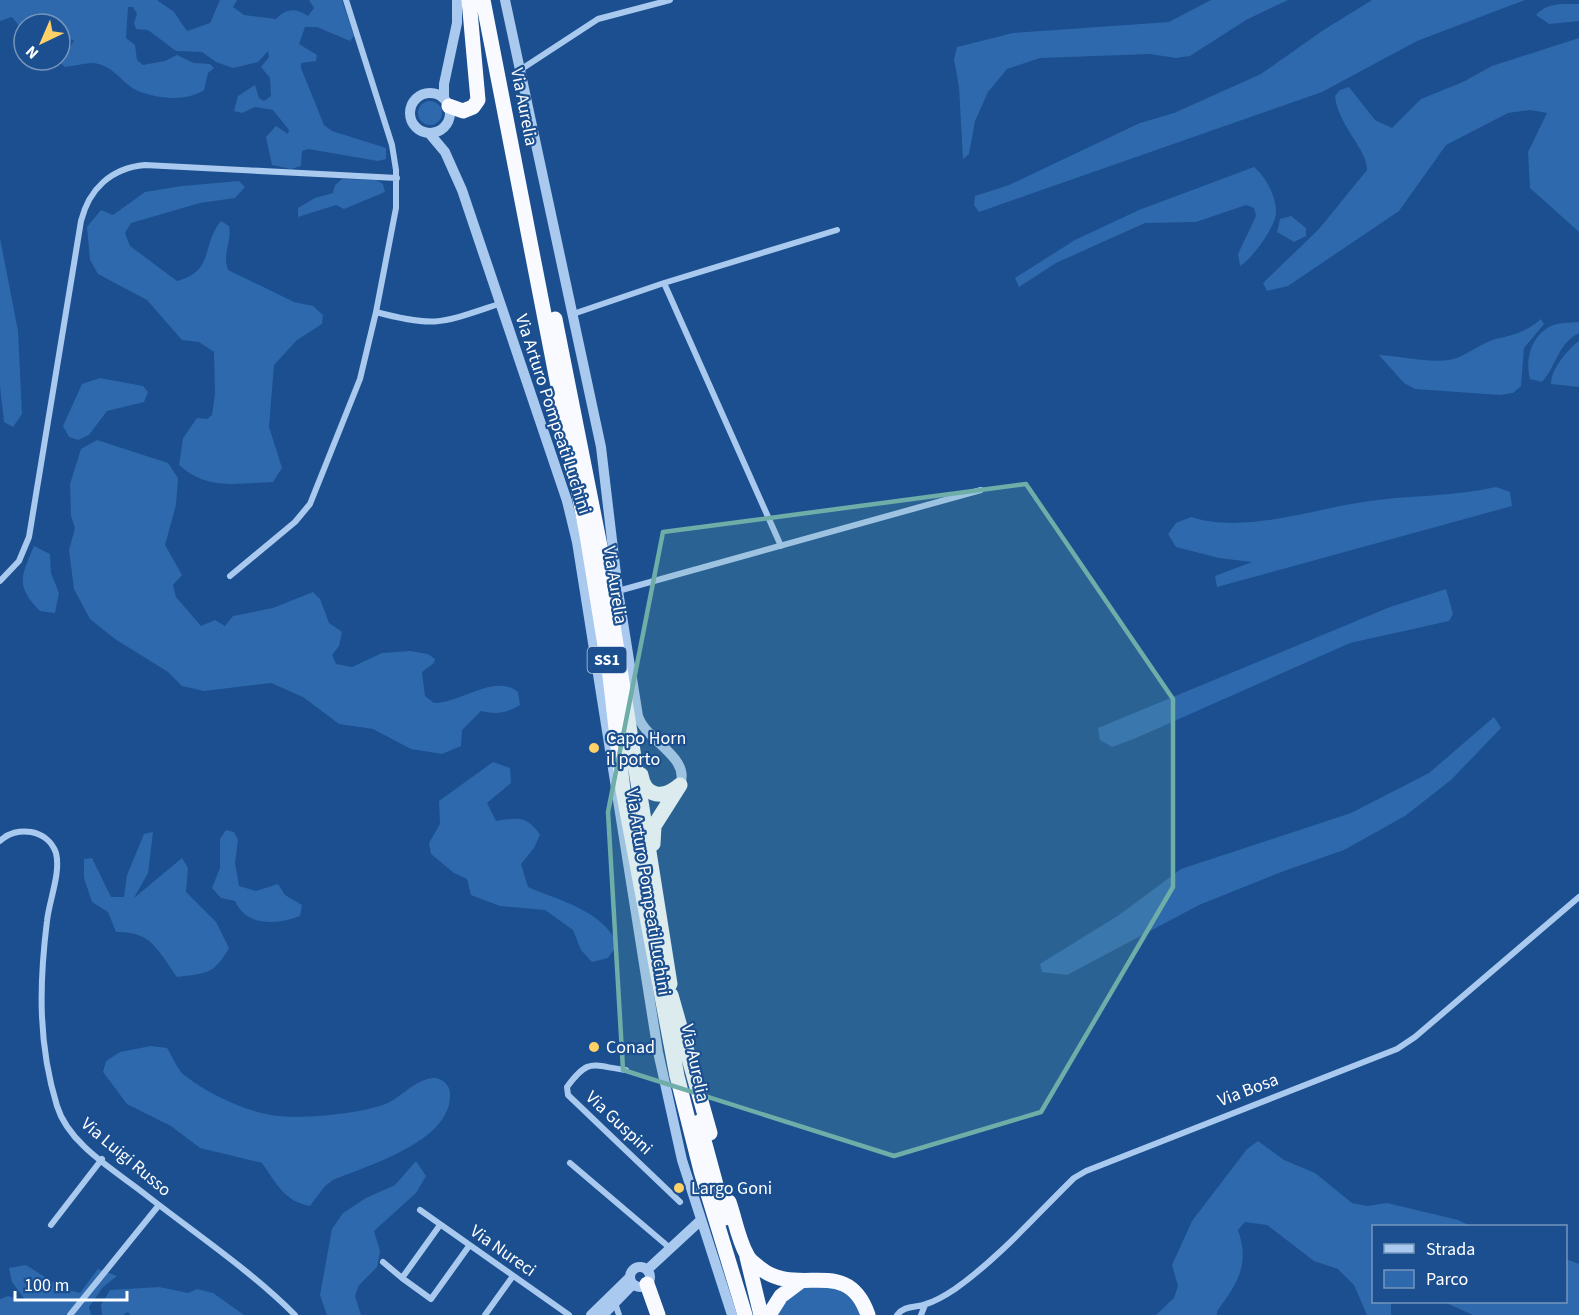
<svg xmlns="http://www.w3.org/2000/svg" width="1579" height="1315" viewBox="0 0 1579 1315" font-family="'Source Sans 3',sans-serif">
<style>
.green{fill:#2e69ad}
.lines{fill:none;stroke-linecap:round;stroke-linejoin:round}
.minor{stroke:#a9c9ee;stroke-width:6}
.tertiary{stroke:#a9c9ee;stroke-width:10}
.trunk{stroke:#f8faff;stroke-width:15}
.marked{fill:#6fada8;fill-opacity:0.2;stroke:#6fada8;stroke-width:4.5;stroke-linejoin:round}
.poi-dot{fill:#ffd166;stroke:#1b4f8f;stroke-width:2}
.labels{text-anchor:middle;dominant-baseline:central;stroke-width:4.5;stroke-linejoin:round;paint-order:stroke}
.shield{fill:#1b4f8f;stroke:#bbcadd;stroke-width:1.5}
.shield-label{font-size:16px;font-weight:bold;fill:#fff}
.street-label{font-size:18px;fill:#fff;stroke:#1b4f8f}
.poi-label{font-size:18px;fill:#fff;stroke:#1b4f8f;text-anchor:start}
</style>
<rect width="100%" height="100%" fill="#1b4f8f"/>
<path class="green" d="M0 0H157L174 12 187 31 210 23 220 0H237L233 7 244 15 276 19C287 8 296 8 308 16L314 8 309 0H342L354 36 350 41 317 27H305L299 44 317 55 316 61 301 63V68L324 125 332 131 386 148V159L378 161 308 149 302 151 301 166 291 169 272 165 266 137 276 126 288 134 289 130 273 110 255 107 242 113 234 111 238 96 255 85 259 98 264 101 271 96 270 78 261 67 269 57 268 51 258 62 233 68 216 62 202 52 176 51 148 30 136 29 134 23 137 14 133 7H128L126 38 135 45 137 60 143 65 165 61 177 55 194 63 210 64 214 68 208 73 204 90C186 102 156 99 136 90 121 82 113 65 93 63 85 63 74 66 65 67L59 62 74 41 60 33V24H24V32L12 17 0 21Z
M1211 0H1288L1246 20 1190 56 1176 58 1150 54 1040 58 1007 69 988 92 975 121 969 154 963 159 959 87 954 59 957 47 1013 33 1169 22Z
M1372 0H1525L1417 41 1322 92 979 212 974 205 975 196 1009 185 1140 123 1174 113 1261 74 1322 31Z
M1579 4V21L1549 24 1536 15C1547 2 1563 4 1579 4Z
M1579 38V232L1530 188 1528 152 1547 113 1530 110 1508 113 1446 145 1399 211 1288 286 1267 291 1263 283 1319 229 1367 170C1368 150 1338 126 1335 96L1340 90 1349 87 1375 120 1392 128 1421 99 1463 82 1492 66Z
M418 113a12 12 0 1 1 24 0a12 12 0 1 1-24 0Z
M1254 167C1266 177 1277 198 1276 213 1275 228 1252 259 1240 266L1238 254 1256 216 1254 208 1246 205 1196 222 1145 223 1056 263 1019 287 1015 278 1075 240 1139 210Z
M342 179 376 180 383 184 385 192 344 209 336 205 298 217V208L315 198 333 193 335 185Z
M239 181 245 187 235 198 200 203 131 223 125 233 130 246 177 281C215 271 201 245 221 221L229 226C232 244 222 252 228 270L294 302 313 306 323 315 322 324 297 340 274 365 269 427 282 468 273 482C237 483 208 491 179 465L183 438 197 418 207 419 212 415 215 394 214 352 199 342 182 340 147 300 98 274 90 260 87 227 101 210 113 215 145 192 182 186Z
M1291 216 1306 228V236L1294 242 1277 232 1280 219Z
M0 238 18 331 22 414 13 427 4 422 0 386Z
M1541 319 1544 324 1524 348 1521 386 1513 393 1500 395 1415 389 1404 383 1379 355C1400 356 1430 363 1449 360 1466 357 1479 344 1495 339 1512 335 1527 332 1541 319Z
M1579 322V333C1558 343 1556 367 1542 382L1530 379C1525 359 1531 336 1551 326 1560 322 1570 323 1579 322Z
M1579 341V387L1551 384C1551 369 1567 350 1579 341Z
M100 378 143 386 148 392 144 402 107 411 89 435 78 440 69 437 63 426 82 384Z
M97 440 168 463 178 478 176 505 165 545 182 575 173 585 176 597 201 626 215 620 225 626 233 616 273 608 313 592 320 599 329 623 342 632 339 646 332 655 336 664 352 667 382 653 410 651 428 654 435 659 434 663 422 672 425 696 434 703C461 703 495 673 518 692L520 705C506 713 497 715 481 711L462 730 461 746 442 754 411 749 373 729 339 724 303 697 271 683 204 691 182 686 168 672 115 639 90 619 74 589 69 550 75 528 71 516 70 484 81 449Z
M1496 487 1510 492 1512 506 1217 587 1215 576 1252 562 1219 558 1176 547 1168 534 1176 523 1191 517C1244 534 1309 510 1363 502 1407 495 1452 497 1496 487Z
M34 546 50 554 51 573 59 593 55 613 40 611C15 585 21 577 34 546Z
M1446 589 1453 614 1449 621 1350 643 1136 738 1112 747 1100 740 1098 728 1390 607Z
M1494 717 1501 728 1451 780 1405 816 1344 850 1284 871 1199 905 1067 975 1042 972 1040 964 1119 915 1181 869 1351 813 1429 773Z
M493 762 510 768 511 783 487 803 496 821C517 818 527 815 540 835L534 848 521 864 528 887C562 902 600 909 618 944L608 958 592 962 581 950 573 930 545 910 500 906 471 895 467 879 454 873 431 854 429 843 440 824 439 801Z
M226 830 234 832 238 840 235 863 239 886 256 891 278 884 285 895 302 905 300 916C276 925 247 927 235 901L221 898 212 888 220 868V839Z
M153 832 148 873 134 898 182 858 188 868 186 892 216 922 229 948C214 975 206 973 177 977 158 951 152 931 116 932L108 912 92 902 84 878V859L92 858 111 897H124L127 875 144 834Z
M151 1046 167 1048C173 1057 176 1068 184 1075 207 1093 242 1110 271 1115 299 1120 362 1114 388 1103 404 1095 418 1077 436 1078 443 1079 450 1086 450 1093 453 1141 369 1165 333 1180L325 1186 310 1206C284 1201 277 1184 262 1163L200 1148 171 1126 127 1104 103 1072 106 1061 120 1052Z
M1258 1141 1284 1160 1315 1173 1352 1203 1367 1206 1387 1203 1458 1220 1471 1226H1374V1302H1391V1315H1367L1354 1285 1338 1269 1314 1261 1267 1225 1245 1222 1238 1230C1250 1264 1238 1283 1217 1311V1315H1156L1174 1298 1178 1286 1172 1265 1192 1221 1247 1149Z
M416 1161 426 1176 416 1193 374 1231 380 1251 377 1267 359 1285 355 1296 361 1315H327L320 1295 332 1229 343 1213 366 1198 395 1185Z
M1566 1259 1579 1264V1315H1473L1444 1302H1566Z
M26 1265 64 1289 80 1293 98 1269 117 1276 103 1287 89 1307 91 1315H0V1299L8 1296 26 1301 12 1282 9 1268Z
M804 1285C835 1286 846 1286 861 1315H771Z
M159 1287 188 1293 197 1289 213 1293 244 1315H130L128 1312 123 1315H102L101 1305 110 1290Z"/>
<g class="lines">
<path class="minor" d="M520 70 598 19 670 0
M664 283 781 546
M376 312C435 328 442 323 499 304
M573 314 664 283 837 230
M230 576 295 522 310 504 360 379 376 312 396 208V170L392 145 346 0
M0 581 19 561 29 537 81 221C89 189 111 168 145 165L397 178
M618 591 981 490
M0 841C16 825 48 829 56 853 61 873 49 901 47 921 39 985 38 1044 57 1106 69 1145 116 1171 146 1195 196 1234 250 1270 295 1315
M626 1070C592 1066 589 1057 567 1087L568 1095 680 1202
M570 1163 670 1248
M420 1210 569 1315
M51 1225 102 1159
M440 1225 402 1278 431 1299 469 1246
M383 1262 402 1278
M615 1303 619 1315
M70 1315 159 1205
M485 1315 513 1276
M897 1315C905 1305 915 1308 926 1304 937 1301 946 1295 955 1289 999 1258 1036 1215 1074 1178L1086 1171 1397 1049 1415 1037 1579 897
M921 1315 925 1305"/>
<path class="tertiary" d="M505 0 601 447 618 591 638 716C646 741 691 757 680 785
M410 113a20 20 0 1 1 40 0a20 20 0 1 1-40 0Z
M444 98V84L457 23V0
M429 133 445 152 462 190 567 501 577 542 658 1052 682 1160 732 1315
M630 1277a10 10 0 1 1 20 0a10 10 0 1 1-20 0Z
M647 1270 701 1220
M591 1315 630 1277
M603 1315 633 1284"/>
<path class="trunk" d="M483 0 587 535 610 676 623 790 677 1076 701 1171 745 1315
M449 106 463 111 473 107 478 100 469 0
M555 319 602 556 670 984
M641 775C645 798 664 799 680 785
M653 844 654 826 680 785
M671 995 710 1133
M699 1122 725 1218
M729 1202C735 1219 738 1239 747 1255 749 1260 755 1264 760 1268 798 1299 847 1254 868 1315
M747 1257 761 1315
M647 1284 658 1315
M769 1315 781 1296 801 1281"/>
</g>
<path class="marked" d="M1026 484 1173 699V887L1041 1112 894 1156 623 1070 608 812 663 532Z"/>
<g class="poi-dot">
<circle cx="594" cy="748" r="6"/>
<circle cx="594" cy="1047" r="6"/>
<circle cx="679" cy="1188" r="6"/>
</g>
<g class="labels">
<rect class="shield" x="587.5" y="647" width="39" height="26" rx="4.5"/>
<g class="shield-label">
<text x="607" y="660">SS1</text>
</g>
<g class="street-label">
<text transform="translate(524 107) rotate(79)">Via Aurelia</text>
<text transform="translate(553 414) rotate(72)">Via Arturo Pompeati Luchini</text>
<text transform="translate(615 585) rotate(81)">Via Aurelia</text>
<text transform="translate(648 892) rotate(81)">Via Arturo Pompeati Luchini</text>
<text transform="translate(695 1063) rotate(78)">Via Aurelia</text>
<text transform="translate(1248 1090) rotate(-21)">Via Bosa</text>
<text transform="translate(619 1123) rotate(43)">Via Guspini</text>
<text transform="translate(126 1157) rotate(40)">Via Luigi Russo</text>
<text transform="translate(503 1251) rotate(35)">Via Nureci</text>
</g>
<g class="poi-label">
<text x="606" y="738">Capo Horn<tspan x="606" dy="21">il porto</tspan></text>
<text x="606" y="1047">Conad</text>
<text x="691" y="1188">Largo Goni</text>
</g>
</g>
<rect x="1372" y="1225" width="195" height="78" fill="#1b4f8f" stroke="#7695bc" stroke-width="1.5"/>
<rect x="1384" y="1244" width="30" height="9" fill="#a9c9ee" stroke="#7695bc" stroke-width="1.5"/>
<text x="1426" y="1255" font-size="18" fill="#ffffff">Strada</text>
<rect x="1384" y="1270" width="30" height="18" fill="#2e69ad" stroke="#7695bc" stroke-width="1.5"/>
<text x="1426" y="1285" font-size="18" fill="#ffffff">Parco</text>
<g transform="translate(42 42) rotate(224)"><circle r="28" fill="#1b4f8f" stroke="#7695bc" stroke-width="1.5"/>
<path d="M0-4.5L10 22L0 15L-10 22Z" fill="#ffd166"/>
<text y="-9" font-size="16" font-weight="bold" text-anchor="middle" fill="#ffffff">N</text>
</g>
<path d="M15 1291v9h112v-9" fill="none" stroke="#ffffff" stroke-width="3"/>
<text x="24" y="1291" font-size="18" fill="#ffffff" stroke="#1b4f8f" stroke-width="4.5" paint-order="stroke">100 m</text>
</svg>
